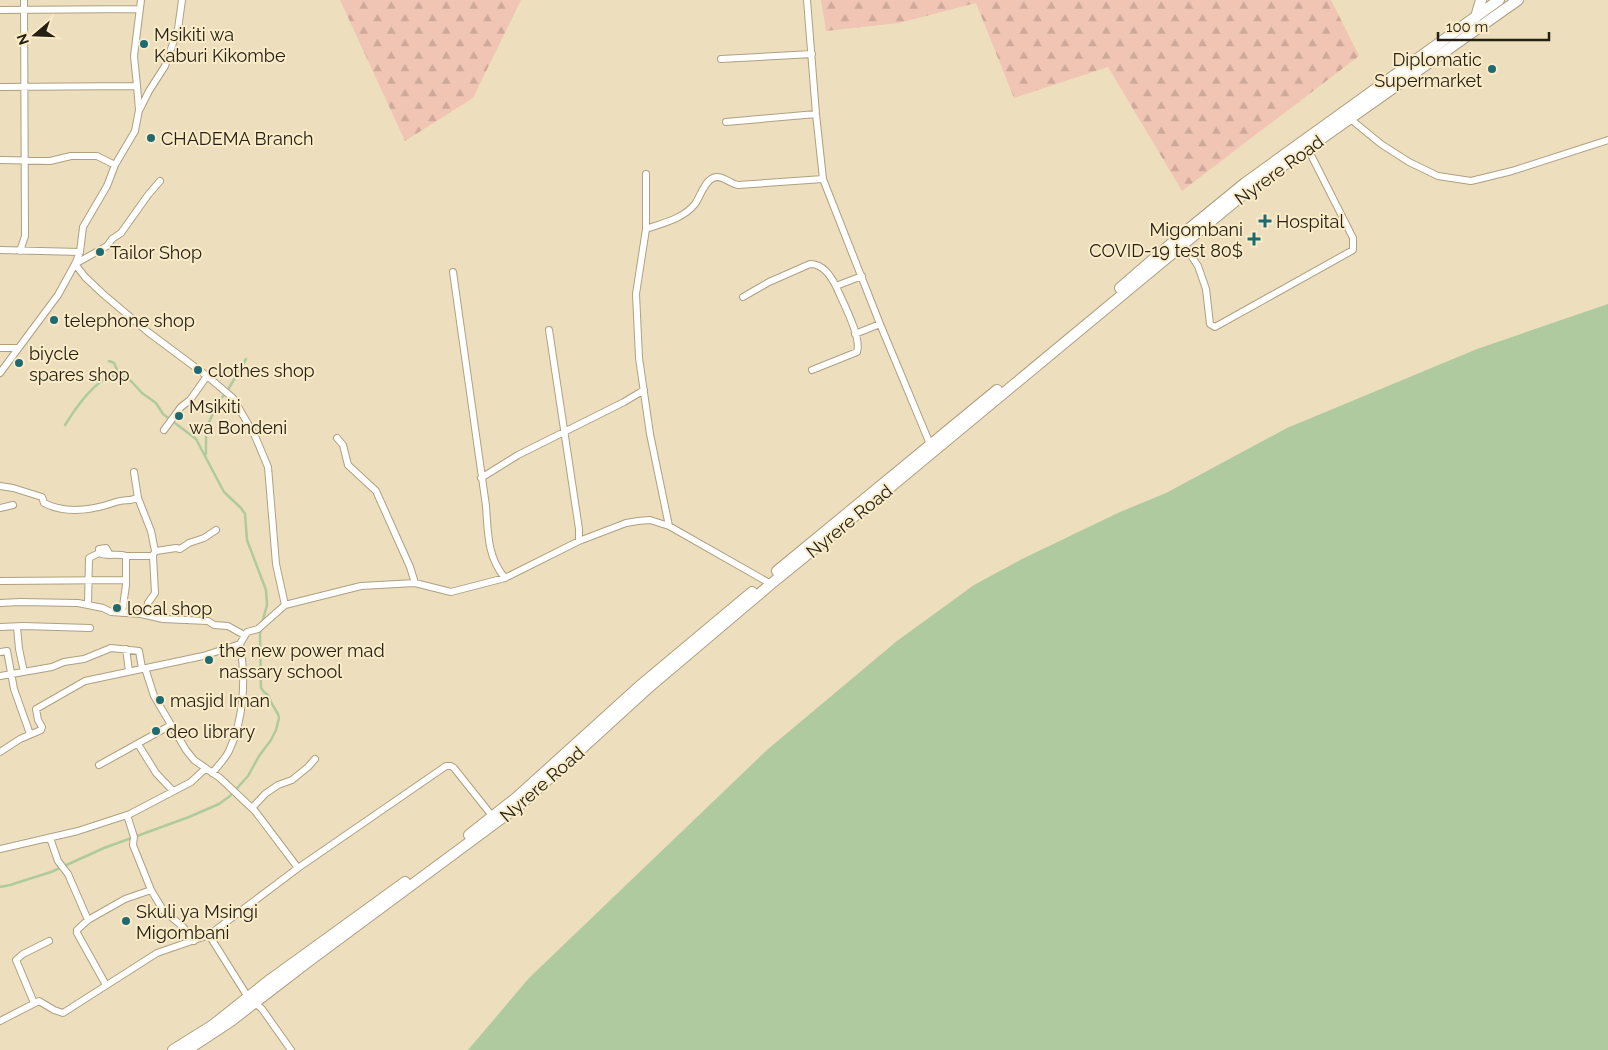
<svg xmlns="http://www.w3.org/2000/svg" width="1608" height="1050" viewBox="0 0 1608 1050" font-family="Raleway,sans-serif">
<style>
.forest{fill:url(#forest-firs)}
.water{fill:#afca9e}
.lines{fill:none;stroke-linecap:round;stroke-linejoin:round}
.stream{stroke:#afca9e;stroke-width:2.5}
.minor-casing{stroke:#aea080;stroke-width:8}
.primary-casing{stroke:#aea080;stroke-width:12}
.minor{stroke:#fff;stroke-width:6}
.primary{stroke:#fff;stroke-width:10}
.poi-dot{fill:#1e6a70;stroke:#faecc9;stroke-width:2}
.labels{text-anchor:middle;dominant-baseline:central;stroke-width:4;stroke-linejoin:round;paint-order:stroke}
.poi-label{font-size:18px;fill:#252013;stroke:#faecc9;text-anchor:start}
.street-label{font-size:18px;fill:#252013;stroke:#faecc9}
</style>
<defs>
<pattern id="forest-firs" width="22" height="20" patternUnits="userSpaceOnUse" patternTransform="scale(1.25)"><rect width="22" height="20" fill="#f0c5b4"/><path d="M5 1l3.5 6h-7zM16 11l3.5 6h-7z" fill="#cea99a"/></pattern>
</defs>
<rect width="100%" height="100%" fill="#eddfbd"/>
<path class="forest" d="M340 0H521L473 98 405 141Z
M821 0H1331L1359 56 1182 191 1108 67 1014 98 976 3 899 23 826 31Z"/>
<path class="water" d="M1608 304V1050H468L529 978 768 749 897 641 974 585 1022 559 1120 512 1166 493 1287 428 1477 349Z"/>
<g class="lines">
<path class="stream" d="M109 361 114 363 120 376 131 381 142 393 156 403 163 414 196 439 224 492 241 508 245 514 247 540 266 590 267 605 262 623
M65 425C75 409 98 375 118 375
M206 454V429L218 402 226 393 246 359
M0 887 10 885 51 872 104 848 189 817 219 804 230 796 248 776 259 756 271 740 276 730 279 718 278 714 272 704 268 695 264 692 261 688 260 634 261 629"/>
<g class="minor-casing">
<path id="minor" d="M807 0 816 114 823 179 880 324 930 444
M0 10 140 9
M721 59 812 54
M137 86 134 56 141 0
M0 87 137 86 139 110 135 131 115 165 107 186 83 227 80 252 75 264 58 295 0 373
M140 109 149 91 165 66 178 29 182 0
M1348 117 1381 144 1409 162 1438 176 1471 181 1512 171 1608 140
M726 122 816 114
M0 160 50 161 71 156H97L115 165
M646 174V229L636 294 639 358 650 434 669 526
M646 229C663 223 683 219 695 204 700 197 704 182 713 178 722 174 730 184 738 185L823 179
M1183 243 1198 266 1206 289 1210 324 1215 327 1353 250V238L1308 149
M0 250 80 252
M20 251 25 236 24 0
M75 264 85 277 103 294 148 332 207 376 233 398 255 436 268 467 276 564 285 605
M75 264 107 246 112 239 121 233 148 195 160 181
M453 272 486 506C488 532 487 557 505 578
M743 297 769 282 810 264C823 264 830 275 836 286L862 276
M549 330 579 529V541
M855 334 880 324
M0 348H18
M812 370 857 352C862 337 842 301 836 286
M164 430 181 407 190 400 207 376
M337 438 343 445 348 465 376 491 410 567 415 583
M134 472 138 498 151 531 155 551
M481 478 518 455 624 402 644 390
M0 486 13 488 42 497 44 503C67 515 93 510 116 502 125 499 131 502 138 497
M0 508 13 505
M110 555 106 548 99 549V553C107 557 117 553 126 556
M0 581 126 580
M0 603 20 602 78 603 103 608 111 612 141 614 163 619 208 621 214 625 228 626 244 635
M88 605 89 558 99 553
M122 613 126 585V556H152L156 551 176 548 180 549 189 543 204 538 216 530
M146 615 148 603 155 593 153 556
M0 627 23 626 90 628
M17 627 19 649 24 672
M126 649 129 671
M0 652 7 651 14 689 30 734
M145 668 154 696 186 750 194 760 220 778 255 811 298 868
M0 676 52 667 64 662 84 659 111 648 139 651 142 668
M138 744 156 773 173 791
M0 752 20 739 41 730 42 727 38 720 36 709 85 681 203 656 240 644 247 632 258 629 285 605 361 586 415 583 451 592 505 578 579 541 626 523 638 521 650 520 669 526 771 584
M99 765 171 725
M212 773C218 766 225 759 229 751 244 719 246 679 240 644
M252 808 265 794 278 785 292 780 308 767 315 759
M127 815 134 837 133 845 151 890 163 910 183 927 194 941
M50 838 58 861 68 874 88 920 125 899 151 890
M0 849 78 831 130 814 191 782 206 768
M88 920 77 930V933L106 985
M209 935 248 997 262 1009 291 1050
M34 1003 16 960 23 954 49 941
M0 1021 39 1001 54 1010 63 1013 157 953 209 935 298 868 446 766H451L454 768 493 817"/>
</g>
<g class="primary-casing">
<path id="primary" d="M1476 17 1481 0
M1120 288 1179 237 1245 183 1499 0
M777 571 997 390
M469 835 516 798 642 684 752 592
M173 1050 213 1025 271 979 405 882
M187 1050 231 1021 309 961 521 804 647 689 771 584 894 484 1250 189 1518 0"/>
</g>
<use href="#minor" class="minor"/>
<use href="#primary" class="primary"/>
</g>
<g class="poi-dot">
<circle cx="144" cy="44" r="5"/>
<circle cx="1492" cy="69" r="5"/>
<circle cx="151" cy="138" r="5"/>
<path d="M1262.5 213.5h5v5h5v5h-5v5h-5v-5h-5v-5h5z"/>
<path d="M1251.5 231.5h5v5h5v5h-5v5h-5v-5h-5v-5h5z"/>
<circle cx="100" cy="252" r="5"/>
<circle cx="54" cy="320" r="5"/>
<circle cx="19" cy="363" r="5"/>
<circle cx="198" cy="370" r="5"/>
<circle cx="179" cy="416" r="5"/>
<circle cx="117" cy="608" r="5"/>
<circle cx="209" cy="660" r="5"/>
<circle cx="160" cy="700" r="5"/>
<circle cx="156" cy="731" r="5"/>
<circle cx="126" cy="921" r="5"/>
</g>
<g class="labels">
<g class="poi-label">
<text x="154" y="34">Msikiti wa<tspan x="154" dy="21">Kaburi Kikombe</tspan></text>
<text x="1482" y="59" text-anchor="end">Diplomatic<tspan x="1482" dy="21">Supermarket</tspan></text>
<text x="161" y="138">CHADEMA Branch</text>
<text x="1276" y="221">Hospital</text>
<text x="1243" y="229" text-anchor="end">Migombani<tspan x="1243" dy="21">COVID-19 test 80$</tspan></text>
<text x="110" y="252">Tailor Shop</text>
<text x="64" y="320">telephone shop</text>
<text x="29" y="353">biycle<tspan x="29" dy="21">spares shop</tspan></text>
<text x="208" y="370">clothes shop</text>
<text x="189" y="406">Msikiti<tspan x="189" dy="21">wa Bondeni</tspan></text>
<text x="127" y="608">local shop</text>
<text x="219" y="650">the new power mad<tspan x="219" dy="21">nassary school</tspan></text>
<text x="170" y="700">masjid Iman</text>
<text x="166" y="731">deo library</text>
<text x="136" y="911">Skuli ya Msingi<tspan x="136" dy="21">Migombani</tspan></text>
</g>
<g class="street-label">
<text transform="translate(1279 170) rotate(-36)">Nyrere Road</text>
<text transform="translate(849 521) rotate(-39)">Nyrere Road</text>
<text transform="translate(542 784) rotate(-41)">Nyrere Road</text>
</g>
</g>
<g transform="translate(35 35) rotate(251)" stroke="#faecc9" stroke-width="4" paint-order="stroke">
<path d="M0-4L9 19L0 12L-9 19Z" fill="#252013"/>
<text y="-8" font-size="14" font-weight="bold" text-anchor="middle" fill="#252013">N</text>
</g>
<path d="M1438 32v8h111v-8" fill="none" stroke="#252013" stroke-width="2.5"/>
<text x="1446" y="32" font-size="15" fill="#252013" stroke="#faecc9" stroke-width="4" paint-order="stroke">100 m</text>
</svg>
